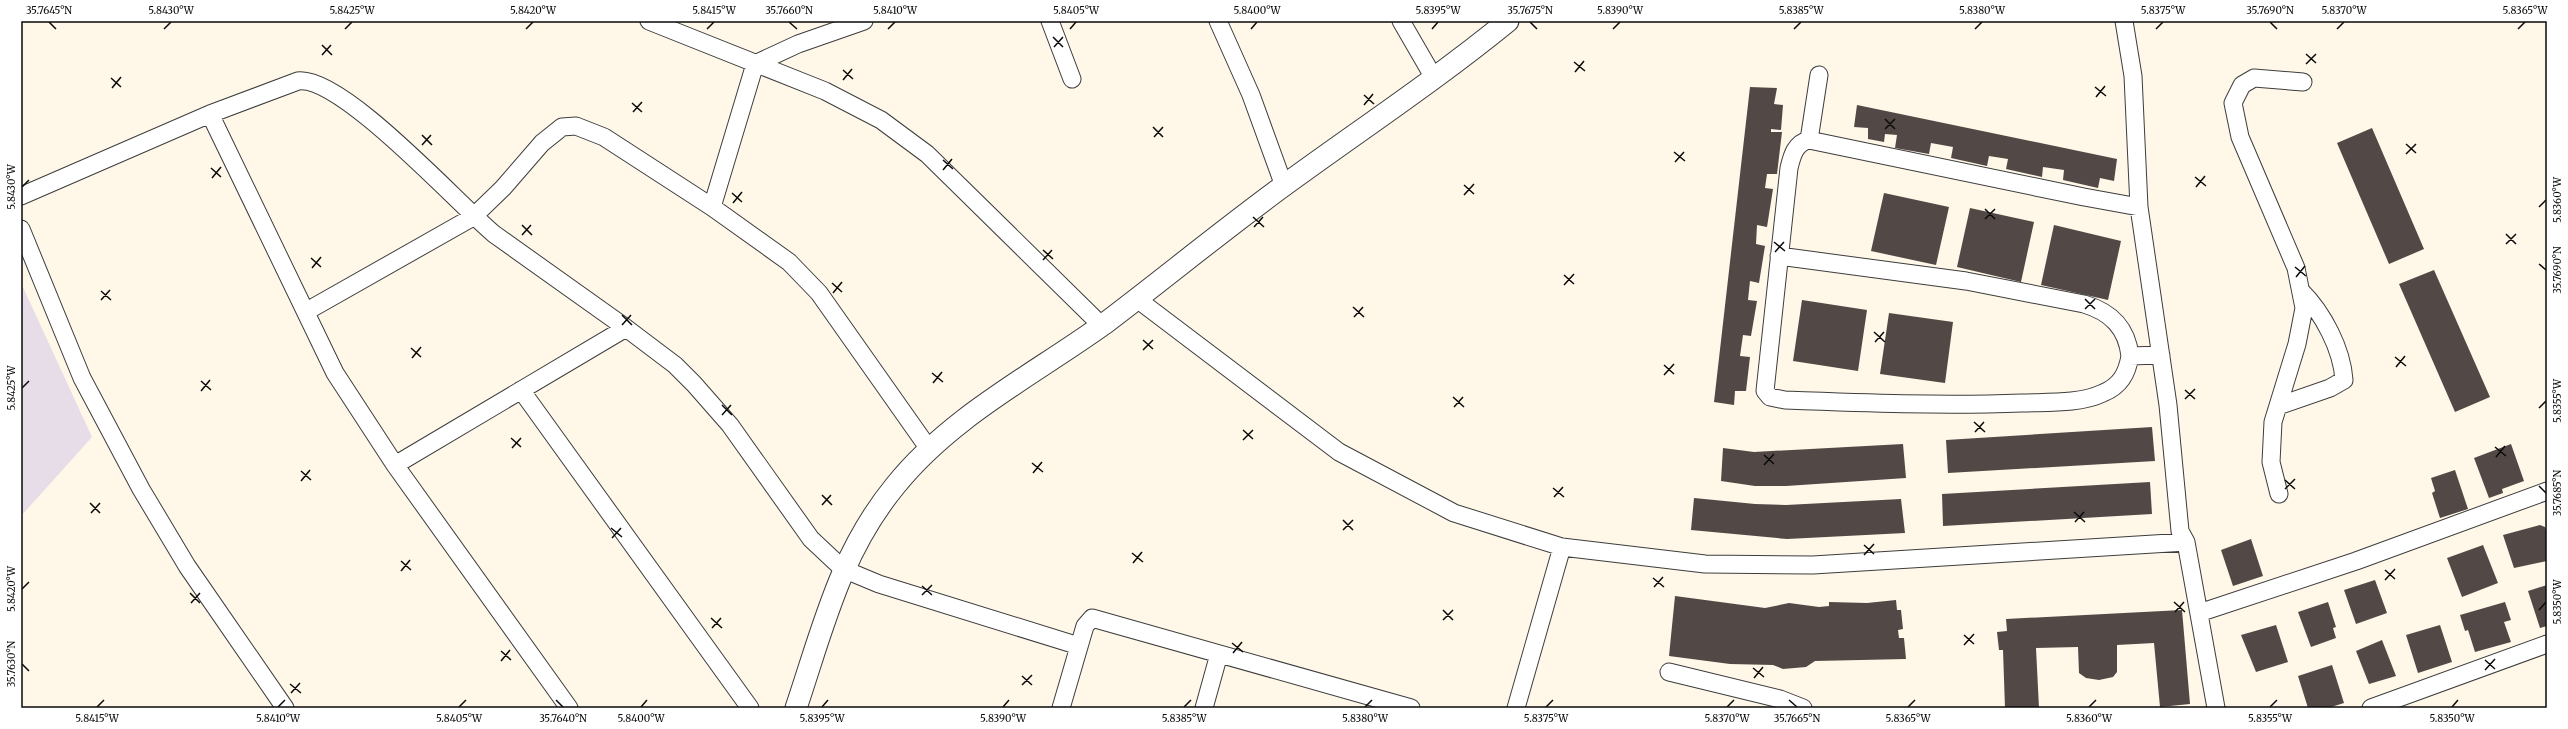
<svg xmlns="http://www.w3.org/2000/svg" width="2568" height="729" viewBox="0 0 2568 729" font-family="Merriweather,serif">
<style>
.industrial{fill:#e6dde9}
.building{fill:#524946}
.lines{fill:none;stroke-linecap:round;stroke-linejoin:round}
.minor-casing{stroke:#3d3d3d;stroke-width:19}
.tertiary-casing{stroke:#3d3d3d;stroke-width:23}
.minor{stroke:#fff;stroke-width:17}
.tertiary{stroke:#fff;stroke-width:21}
.ticks{fill:none;stroke:#0a0a0a;stroke-width:1.5}
.neatline{fill:none;stroke:#0a0a0a;stroke-width:1.5}
.ticks-label{font-size:10px;text-anchor:middle;fill:#0a0a0a}
</style>
<rect width="100%" height="100%" fill="#fff7e7"/>
<path class="industrial" d="M21 283 92 437 21 516Z"/>
<path class="building" d="M1750 87 1777 88 1774 104 1783 105 1781 130 1771 129V132H1782L1777 174H1767L1765 188 1773 189 1767 227 1757 225 1756 244 1765 246 1759 283 1750 281 1748 300 1757 301 1751 336 1743 335 1740 356 1750 357 1746 391H1735L1734 405 1714 402Z
M1857 105 2117 159 2114 181 2100 178 2098 188 2063 180 2064 170 2043 167 2042 177 2006 169 2008 159 1989 156 1987 166 1951 158 1953 147 1931 143 1929 154 1895 148 1897 135 1885 134 1884 142 1868 139V128L1854 127Z
M2372 128 2424 249 2389 264 2337 143Z
M1884 193 1949 207 1936 265 1871 251Z
M1970 208 2034 222 2021 282 1957 267Z
M2054 225 2121 241 2108 300 2041 285Z
M2434 270 2490 397 2455 412 2399 284Z
M1802 300 1867 310 1858 371 1793 361Z
M1889 313 1953 322 1945 383 1880 374Z
M2152 427 2155 461 1948 473 1946 440Z
M1903 444 1906 478 1786 486H1755L1721 481 1723 448 1754 452Z
M2511 444 2524 481 2502 489 2503 493 2489 498 2474 458Z
M2455 470 2468 509 2440 518 2432 493 2435 491 2431 478Z
M2150 482 2152 514 1943 526 1942 494Z
M1694 498 1755 504 1786 505 1901 499 1905 533 1787 539 1691 530Z
M2540 525 2545 527 2547 532V561L2514 568 2503 535Z
M2251 539 2263 576 2233 586 2221 550Z
M2483 545 2498 583 2462 597 2447 558Z
M2375 580 2387 613 2356 624 2344 590Z
M2547 585V626L2540 628 2528 591Z
M1675 596 1765 608 1789 603 1819 607 1829 606V602L1867 603 1896 600 1897 610H1901L1903 629 1898 630 1899 638H1904L1906 659 1815 661 1806 667 1783 669 1773 665 1730 664 1669 656Z
M2328 602 2336 627 2333 628 2336 638 2311 647 2298 612Z
M2505 602 2511 620 2504 622 2511 642 2475 652 2468 630 2465 631 2460 615Z
M2182 610 2190 704 2160 707 2154 643 2117 645V672L2113 677 2099 680 2086 678 2079 673 2078 647 2036 648 2039 708H2005L2003 650H1999L1997 632 2007 631 2006 619Z
M2276 625 2288 662 2256 672 2241 635Z
M2440 625 2452 662 2418 673 2406 635Z
M2382 640 2396 676 2369 684 2356 651Z
M2332 665 2344 703 2328 708H2308L2298 676Z"/>
<g class="lines">
<g class="minor-casing">
<path id="minor" d="M649 21 825 91 881 120 927 154 1101 325
M1050 21 1072 79
M1218 21 1251 95 1284 186
M1401 21 1434 78
M2124 21 2133 76 2139 207 2168 405 2180 531 2186 542 2216 708
M210 114 335 373 395 465 569 708
M1809 140 1819 75
M21 196 210 114 298 81C341 75 457 203 494 234L626 328 675 365 694 384 730 425 811 539 843 569 879 584 1079 646
M712 207 755 64 798 44 864 21
M2139 207 2084 197 1809 140C1795 143 1792 156 1789 168L1765 391 1770 397 1785 400C1864 403 1943 406 2022 403 2048 402 2080 404 2103 393 2120 386 2127 374 2130 356L2161 355
M21 229 82 378 141 489 187 566 285 708
M1779 256 1966 281 2084 304C2111 312 2127 328 2130 356
M1137 299 1339 452 1454 513 1562 547 1705 564 1813 565 2186 542
M307 311 473 217 503 188 542 143 562 127 576 126 604 137 712 207 789 262 819 293 929 449
M521 390 750 708
M2278 406 2330 388 2344 380C2342 349 2323 313 2301 291
M395 465 626 328
M2279 494 2271 462 2273 422 2297 344 2304 308 2296 268 2240 137 2233 103 2242 85 2254 78 2303 82
M2199 613 2356 561 2547 491
M1669 672 1780 699 1803 708
M1061 708 1085 626 1092 618 1411 708
M1204 708 1219 654
M1516 708 1562 547
M2371 708 2547 644"/>
</g>
<g class="tertiary-casing">
<path id="tertiary" d="M796 708C823 628 840 553 895 486 950 417 1033 375 1104 324 1165 278 1224 229 1286 184 1360 130 1437 79 1508 21"/>
</g>
<use href="#minor" class="minor"/>
<use href="#tertiary" class="tertiary"/>
</g>
<path class="ticks" d="M49 22 56 29M789 22 797 29M1530 22 1537 29M2270 22 2277 29M164 29 171 22M345 29 352 22M526 29 533 22M707 29 714 22M888 29 895 22M1070 29 1076 22M1251 29 1257 22M1432 29 1438 22M1613 29 1620 22M1794 29 1801 22M1975 29 1982 22M2156 29 2163 22M2337 29 2344 22M2518 29 2525 22M1053 37 1063 47M322 45 332 55M1054 47 1063 37M2306 54 2316 63M322 55 331 45M1574 62 1585 71M2306 64 2316 54M843 70 853 79M1575 72 1584 61M111 78 121 87M843 80 852 69M2095 87 2106 96M112 88 121 77M1364 95 1374 104M2096 97 2105 86M632 103 642 112M1364 105 1373 94M633 112 642 102M1885 119 1895 129M1153 127 1163 137M1885 129 1895 119M422 135 432 145M1154 137 1163 127M2406 144 2416 153M422 145 431 135M1674 152 1685 161M2406 154 2416 144M943 160 953 169M1675 162 1684 152M211 168 221 177M943 170 952 159M2195 177 2206 186M212 178 221 167M1464 185 1474 194M22 187 29 180M2196 187 2205 176M732 193 742 202M1464 195 1474 184M733 203 742 192M2539 207 2546 200M1985 209 1995 219M1253 217 1264 227M1985 219 1995 209M522 225 532 235M1254 227 1263 217M2506 234 2516 244M522 235 531 225M1774 242 1785 251M2506 244 2516 234M1043 250 1053 259M1775 252 1784 242M311 258 321 267M1043 260 1052 250M2539 264 2546 270M2295 267 2306 276M312 268 321 257M1564 275 1574 284M2296 277 2305 266M832 283 842 292M1564 285 1574 274M101 291 111 300M833 293 842 282M2085 299 2095 309M101 300 110 290M1353 307 1364 317M2085 309 2095 299M622 315 632 325M1354 317 1363 307M622 325 631 315M1874 332 1885 342M1143 340 1153 349M1875 342 1884 332M411 348 421 357M1143 350 1153 340M2395 357 2406 366M412 358 421 347M1664 365 1674 374M2396 367 2405 356M932 373 943 382M1664 375 1674 364M201 381 211 390M933 383 942 372M22 388 29 381M2185 390 2195 399M201 391 210 380M1453 397 1464 407M2185 399 2195 389M722 405 732 415M1454 407 1463 397M2539 408 2546 401M722 415 731 405M1974 422 1985 432M1243 430 1253 439M1975 432 1984 422M511 438 521 447M1243 440 1253 430M2495 447 2506 456M512 448 521 438M1764 455 1774 464M2496 457 2505 446M1032 463 1043 472M1764 465 1774 454M301 471 311 480M1033 473 1042 462M2285 480 2295 489M301 481 310 470M2539 486 2546 493M1553 488 1564 497M2285 489 2295 479M822 495 832 505M1554 497 1563 487M90 503 100 513M822 505 831 495M2074 512 2085 522M91 513 100 503M1343 520 1353 530M2075 522 2084 512M611 528 622 537M1343 530 1353 520M612 538 621 528M1864 545 1874 554M1132 553 1143 562M1864 555 1874 544M401 561 411 570M1133 563 1142 552M2385 570 2395 579M401 571 410 560M1653 578 1664 587M2385 580 2395 569M922 586 932 595M1654 587 1663 577M22 589 29 582M190 593 200 603M922 595 932 585M2174 602 2185 612M191 603 200 593M1443 610 1453 620M2539 610 2546 602M2175 612 2184 602M711 618 722 628M1443 620 1453 610M712 628 721 618M1964 635 1974 644M1232 643 1243 652M1964 645 1974 634M501 651 511 660M1233 653 1242 642M2485 660 2495 669M501 661 510 650M22 664 29 671M1753 668 1764 677M2485 670 2495 659M1022 676 1032 685M1754 678 1763 667M290 684 301 693M1022 685 1032 675M291 693 300 683M556 700 563 707M1789 700 1797 707M97 707 104 700M278 707 285 700M459 707 466 700M641 707 647 700M822 707 828 700M1003 707 1009 700M1184 707 1191 700M1365 707 1372 700M1546 707 1553 700M1727 707 1734 700M1908 707 1915 700M2089 707 2096 700M2270 707 2277 700M2452 707 2458 700"/>
<rect width="2568" height="729" fill="none" stroke="#ffffff" stroke-width="44"/>
<rect x="22" y="22" width="2524" height="685" class="neatline"/>
<g class="ticks-label">
<text x="49" y="14">35.7645°N</text>
<text x="171" y="14">5.8430°W</text>
<text x="352" y="14">5.8425°W</text>
<text x="533" y="14">5.8420°W</text>
<text x="714" y="14">5.8415°W</text>
<text x="789" y="14">35.7660°N</text>
<text x="895" y="14">5.8410°W</text>
<text x="1076" y="14">5.8405°W</text>
<text x="1257" y="14">5.8400°W</text>
<text x="1438" y="14">5.8395°W</text>
<text x="1530" y="14">35.7675°N</text>
<text x="1620" y="14">5.8390°W</text>
<text x="1801" y="14">5.8385°W</text>
<text x="1982" y="14">5.8380°W</text>
<text x="2163" y="14">5.8375°W</text>
<text x="2270" y="14">35.7690°N</text>
<text x="2344" y="14">5.8370°W</text>
<text x="2525" y="14">5.8365°W</text>
<text transform="translate(11 187) rotate(-90)" y="4">5.8430°W</text>
<text transform="translate(2557 200) rotate(-90)" y="4">5.8360°W</text>
<text transform="translate(2557 270) rotate(-90)" y="4">35.7690°N</text>
<text transform="translate(11 388) rotate(-90)" y="4">5.8425°W</text>
<text transform="translate(2557 401) rotate(-90)" y="4">5.8355°W</text>
<text transform="translate(2557 493) rotate(-90)" y="4">35.7685°N</text>
<text transform="translate(11 589) rotate(-90)" y="4">5.8420°W</text>
<text transform="translate(2557 602) rotate(-90)" y="4">5.8350°W</text>
<text transform="translate(11 664) rotate(-90)" y="4">35.7630°N</text>
<text x="97" y="722">5.8415°W</text>
<text x="278" y="722">5.8410°W</text>
<text x="459" y="722">5.8405°W</text>
<text x="563" y="722">35.7640°N</text>
<text x="641" y="722">5.8400°W</text>
<text x="822" y="722">5.8395°W</text>
<text x="1003" y="722">5.8390°W</text>
<text x="1184" y="722">5.8385°W</text>
<text x="1365" y="722">5.8380°W</text>
<text x="1546" y="722">5.8375°W</text>
<text x="1727" y="722">5.8370°W</text>
<text x="1797" y="722">35.7665°N</text>
<text x="1908" y="722">5.8365°W</text>
<text x="2089" y="722">5.8360°W</text>
<text x="2270" y="722">5.8355°W</text>
<text x="2452" y="722">5.8350°W</text>
</g>
</svg>
